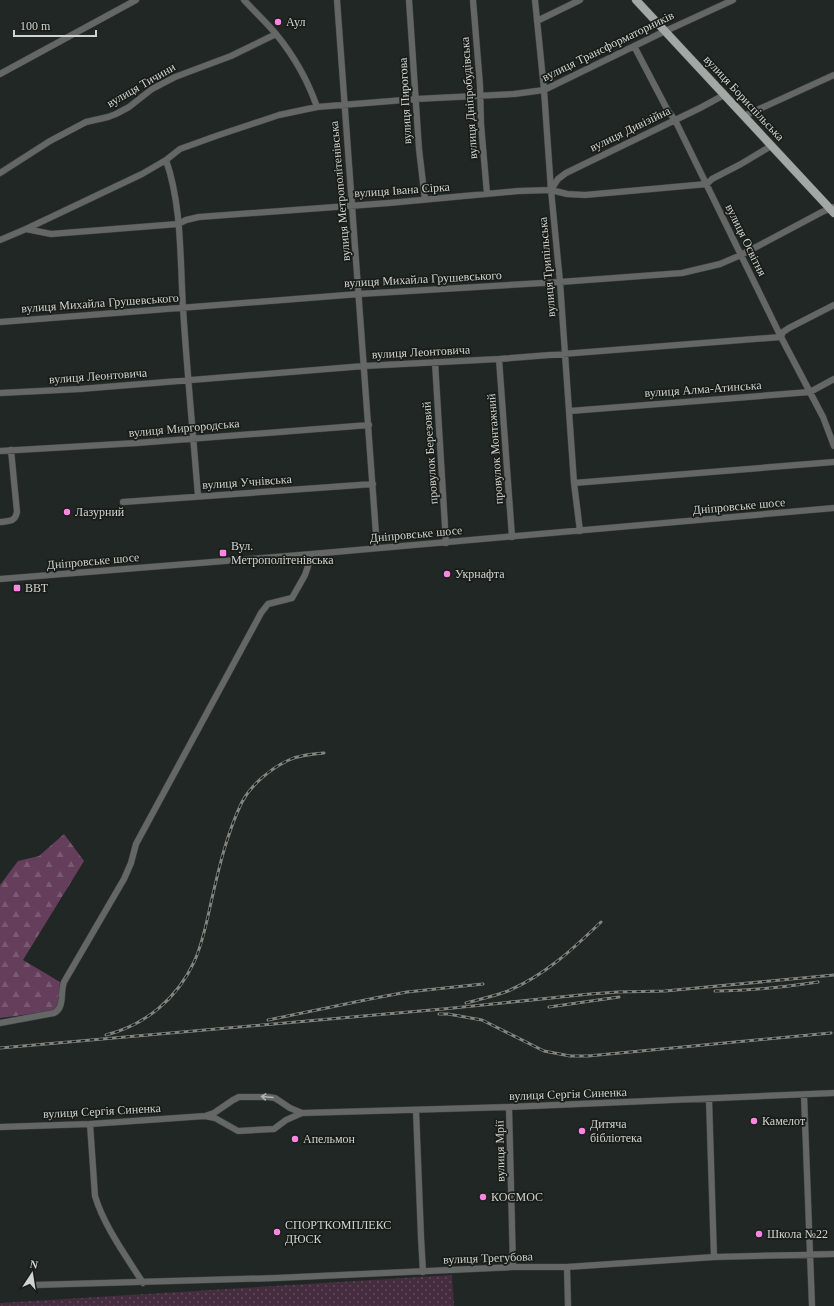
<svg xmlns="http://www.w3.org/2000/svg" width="834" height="1306" viewBox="0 0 834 1306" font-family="'Times New Roman',serif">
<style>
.grass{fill:url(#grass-dots)}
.forest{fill:url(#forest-firs)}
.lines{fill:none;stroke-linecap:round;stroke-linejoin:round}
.minor-casing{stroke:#3d4340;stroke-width:7}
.major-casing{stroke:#3d4340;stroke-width:9}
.minor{stroke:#646765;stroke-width:6}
.major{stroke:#a2a8a5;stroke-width:8}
.rail-casing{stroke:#808582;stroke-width:3}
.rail{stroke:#181d1a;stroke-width:1.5;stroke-dasharray:4.5;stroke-linecap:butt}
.oneway{stroke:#b0b3b1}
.poi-dot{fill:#fd86e2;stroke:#181d1a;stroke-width:1.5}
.labels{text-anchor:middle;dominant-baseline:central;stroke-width:3.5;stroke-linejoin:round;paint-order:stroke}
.poi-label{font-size:12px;fill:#d0d3d1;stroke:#181d1a;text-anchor:start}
.street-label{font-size:12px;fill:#d0d3d1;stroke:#181d1a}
</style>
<defs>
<pattern id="grass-dots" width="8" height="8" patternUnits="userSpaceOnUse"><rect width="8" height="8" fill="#452d3f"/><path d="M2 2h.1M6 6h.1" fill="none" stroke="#5f4b5a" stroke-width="1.8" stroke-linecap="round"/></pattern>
<pattern id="forest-firs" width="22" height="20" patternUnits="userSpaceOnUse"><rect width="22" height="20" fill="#653e5c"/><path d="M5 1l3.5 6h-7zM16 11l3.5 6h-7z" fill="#7a5972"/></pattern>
</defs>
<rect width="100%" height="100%" fill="#212724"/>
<path class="grass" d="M452 1275 454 1306H0V1303Z"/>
<path class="forest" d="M64 834 84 861 23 960 60 982 58 1006 53 1011 0 1018V885L18 861 39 856Z"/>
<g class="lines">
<g class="minor-casing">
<path id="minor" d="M244 0C254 11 266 22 276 34 294 56 308 81 317 107
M337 0 377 548
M409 0 419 149 425 200
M473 0 480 85 481 124 487 194
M535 0 544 90 551 190 560 282 574 483 580 531
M537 21 580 0
M634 46 668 111 675 120 781 337 823 417 834 446
M0 74 136 0
M744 116 834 75
M166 160C182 206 180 259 183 308 187 371 193 433 198 496
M0 173 50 141 86 122 108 117 116 114 129 107 152 89 175 77 231 56 276 34
M551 190 558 179 566 173 700 108 724 95
M26 229 51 234 178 224 186 220 199 217 389 203 518 191 551 190 567 194 585 195 707 184 712 179 741 164 771 146
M0 240 26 229 142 174 166 160 180 149 216 136 279 115 317 107 416 99 514 94 544 90 659 34 733 0
M0 322 359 294 560 282 682 273 720 264 741 255 822 212 834 207
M499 359 512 537
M435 362 446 543
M0 393 80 389 364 366 499 359 781 337 783 332 789 328 834 305
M570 411 810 392 834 379
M0 451 137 443 369 425
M574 483 834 462
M123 502 373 484
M0 522C9 521 15 522 17 512L11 450
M0 579 312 554 834 508
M0 1023 54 1013C65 1008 60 992 64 982L124 879 131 863 136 844 261 613 268 604 292 598 305 575 312 554
M804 1095 812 1306
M709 1099 714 1257
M509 1107 513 1267
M416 1110 421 1237 423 1272
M205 1116 215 1118 238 1131 274 1129 286 1120 302 1113 509 1107 834 1093
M90 1124 95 1196C104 1226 126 1256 143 1283
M0 1127 90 1124 205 1116 214 1113 233 1100 239 1097H268L275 1098 290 1108 302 1113
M567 1267 568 1306
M34 1285 276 1278 513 1267H567L714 1257 834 1254"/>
</g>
<g class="major-casing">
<path id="major" d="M636 0 834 213"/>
</g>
<use href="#minor" class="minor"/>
<use href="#major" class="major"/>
<g class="rail-casing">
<path id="rail" d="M715 991C750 991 784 987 818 982
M466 1003C480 999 495 996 508 991 545 975 572 950 601 922
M549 1007 619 997
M439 1014H448L482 1020 544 1051 570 1056H588L831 1033
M268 1020 375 998 407 992 483 984
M106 1035C145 1025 177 999 194 962 202 945 206 925 210 907 218 872 226 835 242 802 251 785 271 768 289 760 300 755 312 754 324 753
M0 1048 443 1009 590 994 618 992 665 991 834 975"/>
</g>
<use href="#rail" class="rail"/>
</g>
<defs><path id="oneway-shaft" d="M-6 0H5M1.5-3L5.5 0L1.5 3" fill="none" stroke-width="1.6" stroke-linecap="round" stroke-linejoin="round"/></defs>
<use class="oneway" href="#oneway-shaft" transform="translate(267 1097) rotate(-175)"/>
<g class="poi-dot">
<circle cx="278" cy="22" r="4"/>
<circle cx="67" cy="512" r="4"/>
<rect x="219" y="549" width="8" height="8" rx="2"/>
<circle cx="447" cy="574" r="4"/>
<rect x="13" y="584" width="8" height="8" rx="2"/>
<circle cx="754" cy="1121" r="4"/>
<circle cx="582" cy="1131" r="4"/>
<circle cx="295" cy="1139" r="4"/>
<circle cx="483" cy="1197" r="4"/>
<circle cx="277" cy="1232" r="4"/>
<circle cx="759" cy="1234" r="4"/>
</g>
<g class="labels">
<g class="poi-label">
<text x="286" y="22">Аул</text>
<text x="75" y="512">Лазурний</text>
<text x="231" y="546">Вул.<tspan x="231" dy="14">Метрополітенівська</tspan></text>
<text x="455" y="574">Укрнафта</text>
<text x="25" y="588">ВВТ</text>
<text x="762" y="1121">Камелот</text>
<text x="590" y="1124">Дитяча<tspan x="590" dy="14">бібліотека</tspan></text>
<text x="303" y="1139">Апельмон</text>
<text x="491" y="1197">КОСМОС</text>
<text x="285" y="1225">СПОРТКОМПЛЕКС<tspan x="285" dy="14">ДЮСК</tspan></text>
<text x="767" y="1234">Школа №22</text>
</g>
<g class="street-label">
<text transform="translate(608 46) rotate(-26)">вулиця Трансформаторників</text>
<text transform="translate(141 85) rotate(-30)">вулиця Тичини</text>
<text transform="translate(469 98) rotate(-94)">вулиця Дніпробудівська</text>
<text transform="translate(744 98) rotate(47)">вулиця Бориспільська</text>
<text transform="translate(405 101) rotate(-93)">вулиця Пирогова</text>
<text transform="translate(630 129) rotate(-26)">вулиця Дивізійна</text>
<text transform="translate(402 190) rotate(-4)">вулиця Івана Сірка</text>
<text transform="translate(340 191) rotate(-95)">вулиця Метрополітенівська</text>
<text transform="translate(746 240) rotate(64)">вулиця Освітня</text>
<text transform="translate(547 267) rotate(-95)">вулиця Трипільська</text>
<text transform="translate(423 279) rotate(-3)">вулиця Михайла Грушевського</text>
<text transform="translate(100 303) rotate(-4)">вулиця Михайла Грушевського</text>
<text transform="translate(421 352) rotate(-3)">вулиця Леонтовича</text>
<text transform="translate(98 376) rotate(-4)">вулиця Леонтовича</text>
<text transform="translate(703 389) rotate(-4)">вулиця Алма-Атинська</text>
<text transform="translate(184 428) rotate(-5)">вулиця Миргородська</text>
<text transform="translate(495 449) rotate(-94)">провулок Монтажний</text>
<text transform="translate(430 453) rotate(-94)">провулок Березовий</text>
<text transform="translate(247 482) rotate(-4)">вулиця Учнівська</text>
<text transform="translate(739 506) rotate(-5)">Дніпровське шосе</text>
<text transform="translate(416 534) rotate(-5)">Дніпровське шосе</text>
<text transform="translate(93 561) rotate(-5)">Дніпровське шосе</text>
<text transform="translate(568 1094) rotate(-2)">вулиця Сергія Синенка</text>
<text transform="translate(102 1111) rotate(-3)">вулиця Сергія Синенка</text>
<text transform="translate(500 1151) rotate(-91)">вулиця Мрії</text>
<text transform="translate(488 1258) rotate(-2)">вулиця Трегубова</text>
</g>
</g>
<g transform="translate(32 1274) rotate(12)" stroke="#181d1a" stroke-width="3" paint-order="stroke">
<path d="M0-3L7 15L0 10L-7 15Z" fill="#d0d3d1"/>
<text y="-6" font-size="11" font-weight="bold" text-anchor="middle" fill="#d0d3d1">N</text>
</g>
<path d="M14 30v6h82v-6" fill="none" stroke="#d0d3d1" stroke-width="2"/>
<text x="20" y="30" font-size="12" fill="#d0d3d1" stroke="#181d1a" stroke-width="3" paint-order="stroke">100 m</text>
</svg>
